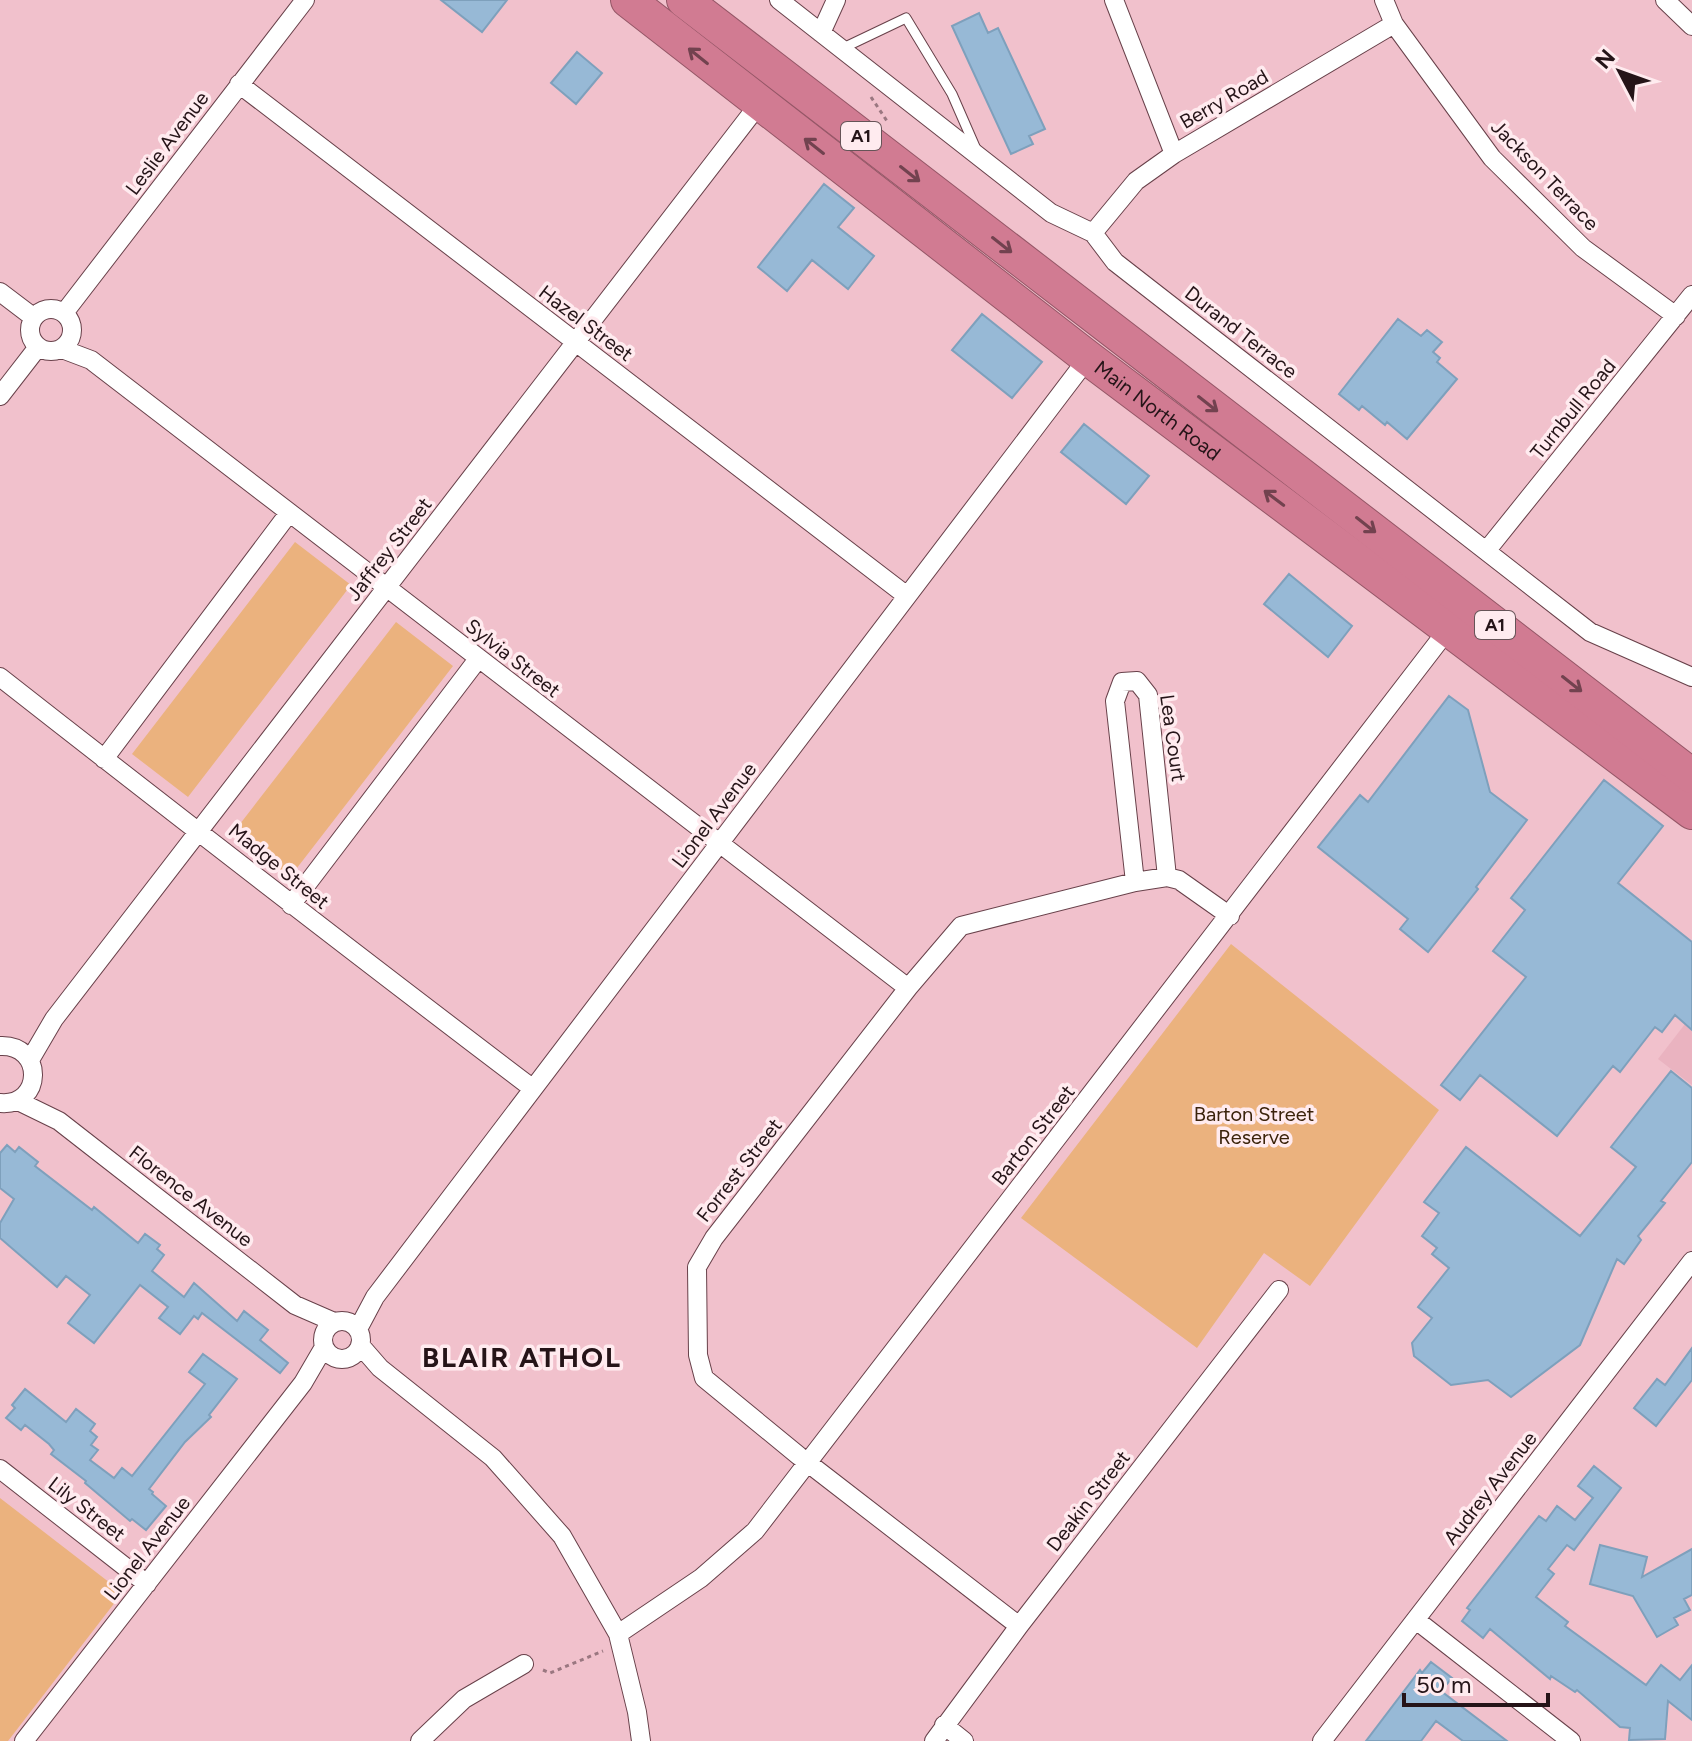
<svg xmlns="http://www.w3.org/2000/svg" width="1692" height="1741" viewBox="0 0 1692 1741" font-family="Figtree,sans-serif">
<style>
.built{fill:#eab3c0}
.green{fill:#ebb27e}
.building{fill:#97b9d6;stroke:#7ea0bc;stroke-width:2}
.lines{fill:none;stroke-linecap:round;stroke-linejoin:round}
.lane-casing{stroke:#68414a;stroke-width:11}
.street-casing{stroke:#68414a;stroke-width:20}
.highway-casing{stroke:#955767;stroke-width:36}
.path{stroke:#9a7780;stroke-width:3;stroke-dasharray:4 4;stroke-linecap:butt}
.lane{stroke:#fff;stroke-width:9}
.street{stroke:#fff;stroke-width:18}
.highway{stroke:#d17b92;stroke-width:34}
.oneway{stroke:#72424f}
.labels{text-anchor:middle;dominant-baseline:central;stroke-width:7;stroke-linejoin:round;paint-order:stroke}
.shield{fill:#ffebef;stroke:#665458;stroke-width:2}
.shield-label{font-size:18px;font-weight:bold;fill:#251418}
.street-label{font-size:20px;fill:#251418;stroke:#ffebef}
.park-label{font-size:20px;fill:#3b230b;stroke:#ffebef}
.district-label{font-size:28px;font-weight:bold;letter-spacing:2px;fill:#251418;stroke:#ffebef}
</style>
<rect width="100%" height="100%" fill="#f1c1cc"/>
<path class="built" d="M1692 1015V1085L1658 1059Z"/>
<path class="green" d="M295 542 351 585 188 797 132 754Z
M396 622 453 666 290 877 233 833Z
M1231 944 1439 1110 1310 1286 1264 1253 1197 1348 1021 1218Z
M0 1498 114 1586 116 1601 8 1741H0Z"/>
<path class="building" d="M441 0H507L482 32Z
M979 13 988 33 998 28 1045 129 1029 136 1033 144 1011 154 952 26Z
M577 52 602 73 576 104 551 83Z
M824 184 854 208 838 227 874 256 848 289 812 260 787 291 758 267Z
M982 314 1042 362 1012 398 952 350Z
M1398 319 1421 336 1427 330 1442 342 1433 352 1440 358 1437 362 1457 379 1407 439 1387 422 1385 425 1362 406 1359 410 1339 394Z
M1084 424 1149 476 1126 504 1061 452Z
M1289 574 1352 626 1328 657 1264 604Z
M1449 696 1468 710 1490 792 1527 820 1476 887 1478 889 1428 952 1400 929 1408 919 1318 847 1360 795 1368 802Z
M1604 780 1663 826 1618 883 1692 942V1030L1675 1015 1662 1032 1655 1027 1620 1072 1613 1066 1557 1136 1480 1075 1460 1100 1441 1085 1526 977 1493 951 1525 910 1511 898Z
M1671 1071 1692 1088V1162L1661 1201 1665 1203 1638 1236 1641 1240 1624 1264 1617 1259 1580 1345 1511 1397 1488 1380 1451 1385 1414 1356 1412 1343 1432 1318 1418 1307 1449 1268 1432 1254 1437 1248 1422 1236 1439 1213 1424 1202 1466 1147 1580 1236 1636 1167 1611 1147Z
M7 1145 15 1152 19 1147 38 1162 35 1166 92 1210 94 1207 138 1243 145 1234 160 1245 157 1249 164 1255 152 1271 184 1297 194 1283 237 1321 244 1311 268 1330 260 1340 288 1363 280 1373 202 1313 198 1319 194 1316 180 1334 159 1318 168 1307 140 1285 94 1343 68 1323 90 1295 66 1276 57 1287 0 1238V1223L14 1199 0 1188V1153Z
M1692 1348V1380L1656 1426 1634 1408 1657 1379 1665 1385Z
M203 1354 237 1379 209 1415 211 1417 185 1442 149 1489 153 1492 152 1494 166 1506 146 1530 132 1519 130 1521 85 1483 86 1481 51 1454 54 1450 49 1444 25 1425 21 1430 6 1418 15 1408 12 1405 25 1389 66 1422 76 1409 95 1424 90 1431 97 1437 91 1445 98 1450 90 1460 114 1478 122 1468 132 1476 205 1384 189 1372Z
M1594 1466 1621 1488 1574 1550 1567 1545 1548 1569 1554 1574 1536 1597 1568 1622 1565 1626 1646 1685 1661 1665 1680 1680 1692 1665V1720L1668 1701 1665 1739 1629 1740 1630 1728 1620 1727 1577 1690 1575 1692 1551 1676 1550 1679 1490 1629 1483 1638 1462 1621 1470 1610 1467 1608 1539 1516 1546 1521 1557 1506 1575 1520 1593 1498 1578 1486Z
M1600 1545 1647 1557 1642 1577 1692 1549V1595L1684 1599 1690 1610 1674 1618 1678 1625 1657 1637 1633 1596 1590 1584Z
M1431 1662 1452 1678 1441 1691 1507 1741H1463L1436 1721 1421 1741H1366L1420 1670 1422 1673Z"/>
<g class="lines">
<g class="lane-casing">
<path id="lane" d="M841 49 906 18 952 94 976 149"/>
</g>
<g class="street-casing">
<path id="street" d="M779 0 1051 213 1093 233 1115 262 1590 632 1692 677
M1114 0 1174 154
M1384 0 1394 24 1492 158 1583 248 1676 316
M1665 0 1692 26
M821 33 836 0
M239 84 907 596
M1093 233 1136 181 1174 154 1394 24
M0 292 33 317
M30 330a21 21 0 1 1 42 0a21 21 0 1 1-42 0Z
M64 313 305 0
M62 349 91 360 908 988
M0 396 38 347
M1487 550 1692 295
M0 677C176 815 353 952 532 1088
M104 759 289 513
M1135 882 1115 701 1122 682 1137 681 1148 695 1167 877
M291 905 478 659
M0 1046C45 1044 43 1107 0 1103
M30 1060 54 1019 759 104
M18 1101 59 1121 295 1305 334 1322
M323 1340a19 19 0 1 1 38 0a19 19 0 1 1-38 0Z
M358 1329 375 1297 1088 358
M360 1345 380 1368 493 1458 562 1536 618 1634 637 1712 641 1741
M0 1469 147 1584
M1416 1620 1571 1741
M1019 1626 799 1456 704 1378 698 1355 697 1267 714 1238 908 988 961 926 1135 882 1167 877 1179 880 1230 916
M618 1634 701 1578 755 1531 1449 628
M944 1725 964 1741
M24 1741 303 1383 324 1347
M420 1741 464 1699 524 1664
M934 1741 1019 1626 1279 1290
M1322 1741 1692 1261"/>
</g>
<g class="highway-casing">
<g id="highway">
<path id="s1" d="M628 0 1088 358 1692 812"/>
<path d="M684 0 1692 776"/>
</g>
</g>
<path class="path" d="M871 97 887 121
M543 1670 550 1673 603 1651"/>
<use href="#lane" class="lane"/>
<use href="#street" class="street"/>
<use href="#highway" class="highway"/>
</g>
<defs><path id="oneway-shaft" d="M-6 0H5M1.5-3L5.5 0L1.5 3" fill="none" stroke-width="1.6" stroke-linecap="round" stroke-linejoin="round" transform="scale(2)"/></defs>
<g class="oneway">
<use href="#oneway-shaft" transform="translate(698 56) rotate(-141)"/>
<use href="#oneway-shaft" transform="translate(814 146) rotate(-142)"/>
<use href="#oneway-shaft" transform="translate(910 174) rotate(38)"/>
<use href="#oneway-shaft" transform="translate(1002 245) rotate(38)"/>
<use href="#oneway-shaft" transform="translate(1208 404) rotate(38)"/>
<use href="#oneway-shaft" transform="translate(1274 498) rotate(-143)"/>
<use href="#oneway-shaft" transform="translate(1366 525) rotate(38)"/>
<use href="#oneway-shaft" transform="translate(1572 684) rotate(38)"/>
</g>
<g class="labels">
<g class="shield">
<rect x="841" y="122" width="40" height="28" rx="6"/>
<rect x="1475" y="611" width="40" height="28" rx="6"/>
</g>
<g class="shield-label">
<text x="861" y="136">A1</text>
<text x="1495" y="625">A1</text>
</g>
<g class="street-label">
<text transform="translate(1224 99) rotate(-30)">Berry Road</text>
<text transform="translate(167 143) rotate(-53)">Leslie Avenue</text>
<text transform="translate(1545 175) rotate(46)">Jackson Terrace</text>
<text transform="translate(586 323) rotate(37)">Hazel Street</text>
<text transform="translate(1241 332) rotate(38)">Durand Terrace</text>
<text transform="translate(1573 409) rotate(-51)">Turnbull Road</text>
<text stroke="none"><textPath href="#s1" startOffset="670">Main North Road</textPath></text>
<text transform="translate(389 549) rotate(-52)">Jaffrey Street</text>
<text transform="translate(513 658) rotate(38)">Sylvia Street</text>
<text transform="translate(1173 738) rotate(82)">Lea Court</text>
<text transform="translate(714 815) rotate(-53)">Lionel Avenue</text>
<text transform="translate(279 866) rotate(39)">Madge Street</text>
<text transform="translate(1033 1135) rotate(-52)">Barton Street</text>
<text transform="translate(739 1170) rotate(-52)">Forrest Street</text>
<text transform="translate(191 1196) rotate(38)">Florence Avenue</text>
<text transform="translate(1490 1488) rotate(-52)">Audrey Avenue</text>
<text transform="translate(1088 1501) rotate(-52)">Deakin Street</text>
<text transform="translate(87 1509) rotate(38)">Lily Street</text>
<text transform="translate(147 1548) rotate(-52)">Lionel Avenue</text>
</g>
<g class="park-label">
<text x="1254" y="1114">Barton Street<tspan x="1254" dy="23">Reserve</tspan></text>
</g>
<g class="district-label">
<text x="522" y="1357">BLAIR ATHOL</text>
</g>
</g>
<g transform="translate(1620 72) rotate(311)" stroke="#ffebef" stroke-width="6" paint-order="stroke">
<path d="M0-6L14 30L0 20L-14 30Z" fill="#251418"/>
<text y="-12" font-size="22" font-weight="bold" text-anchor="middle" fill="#251418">N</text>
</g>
<path d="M1404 1693v12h144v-12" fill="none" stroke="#251418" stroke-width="4"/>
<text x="1416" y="1693" font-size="24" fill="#251418" stroke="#ffebef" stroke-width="6" paint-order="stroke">50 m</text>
</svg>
